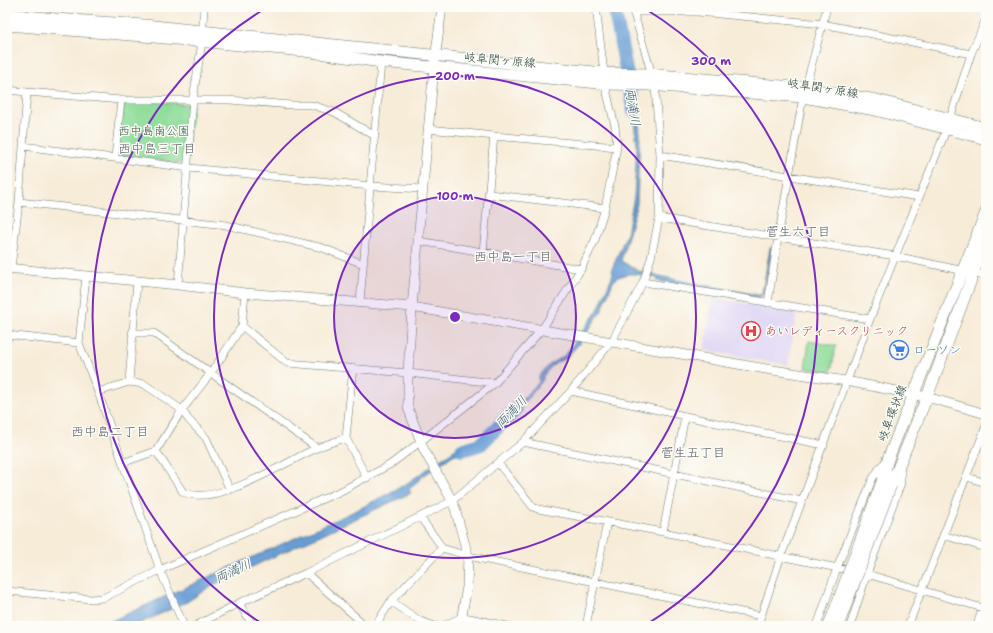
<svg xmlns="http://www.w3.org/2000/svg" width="993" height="633" viewBox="0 0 993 633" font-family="'Shantell Sans','Klee One',sans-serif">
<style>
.built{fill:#dfd5f5}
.green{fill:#8fdd9a;stroke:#578d67}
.water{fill:#689dd4;stroke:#446d84}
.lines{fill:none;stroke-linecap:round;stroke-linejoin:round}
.river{stroke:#689dd4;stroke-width:14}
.minor-casing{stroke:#6b7a6d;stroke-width:8}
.tertiary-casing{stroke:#6b7a6d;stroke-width:10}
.primary-casing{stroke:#6b7a6d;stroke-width:12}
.minor{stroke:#fff;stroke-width:7}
.tertiary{stroke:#fff;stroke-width:9}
.primary{stroke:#fff;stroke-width:11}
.primary-bridge-casing{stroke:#6b7a6d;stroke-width:12;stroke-linecap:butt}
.primary-bridge{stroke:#fff;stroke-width:11}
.ring{fill:none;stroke:#7b2cbf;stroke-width:2}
.labels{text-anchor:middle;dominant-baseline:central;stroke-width:3;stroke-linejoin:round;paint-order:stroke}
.street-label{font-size:12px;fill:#1f3d34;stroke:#fdfcf7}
.park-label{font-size:12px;fill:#355d48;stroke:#fdfcf7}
.health-label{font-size:12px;fill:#be3a42;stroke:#fdfcf7;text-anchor:start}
.shop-label{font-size:12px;fill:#366cbe;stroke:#fdfcf7;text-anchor:start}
.water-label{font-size:13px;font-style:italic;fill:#395f6c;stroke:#fdfcf7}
.neighbourhood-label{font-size:13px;fill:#5f626d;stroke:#fdfcf7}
.centre{fill:#7b2cbf;stroke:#fdfcf7;stroke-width:2}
.ring-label{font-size:12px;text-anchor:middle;font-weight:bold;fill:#7b2cbf;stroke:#fdfcf7;stroke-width:3;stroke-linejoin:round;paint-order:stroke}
</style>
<rect width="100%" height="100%" fill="#fdfcf7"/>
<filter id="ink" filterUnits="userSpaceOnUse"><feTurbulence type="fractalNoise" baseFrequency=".025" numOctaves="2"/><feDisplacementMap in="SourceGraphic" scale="8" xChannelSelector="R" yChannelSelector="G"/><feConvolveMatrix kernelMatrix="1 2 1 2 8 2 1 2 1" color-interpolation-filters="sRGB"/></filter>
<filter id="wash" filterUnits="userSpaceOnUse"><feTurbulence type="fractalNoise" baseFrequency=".012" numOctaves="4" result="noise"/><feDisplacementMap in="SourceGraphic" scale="16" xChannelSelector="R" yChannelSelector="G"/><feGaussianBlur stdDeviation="0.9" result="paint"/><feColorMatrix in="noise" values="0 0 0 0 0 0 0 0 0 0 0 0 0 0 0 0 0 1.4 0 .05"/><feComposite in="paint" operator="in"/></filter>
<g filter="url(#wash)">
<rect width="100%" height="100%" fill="#f7ecd8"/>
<path class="built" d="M713 298 797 312 788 365 704 350Z"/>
<path class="green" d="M124 99 193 105 185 164 117 155Z
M809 341 836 346 831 372 805 368Z"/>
<path class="water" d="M627 91 633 92 639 119 640 134 637 204 621 261 639 271 681 281 759 295 762 293 770 248H772L764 294 758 298 657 281 658 278 636 274H629L618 277 613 282 602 310 579 344 565 359 557 362 551 367 543 376V380L526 401 511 417 495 428 477 447 453 455 422 477 409 490 411 493 211 586 187 602 134 626H100L357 510 406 484 454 450 473 443 493 424 509 413 539 382V376L550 364 565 355 598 310 613 274 612 269 627 233 634 197 637 144 630 95Z"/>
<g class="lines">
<path class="river" d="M614 7 634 111
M462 450 481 444 516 409"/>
</g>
</g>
<g filter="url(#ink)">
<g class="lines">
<g class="minor-casing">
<path id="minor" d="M633 12H698L823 24 971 54
M7 90 27 92
M429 129 494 136 617 147
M23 146 189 168 371 186 423 189
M660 155 919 197
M115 157 121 100
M489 194 605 208
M19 202 226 225 323 248 363 264
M659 218 895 256 964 271
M419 241 581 269
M483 252 494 136
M11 268 19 202 27 92 121 100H229L291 105H312L334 112 375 136
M974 273 986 276
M86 276 79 343 98 392 160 570 184 626
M643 282 870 319
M178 285 193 99 202 42 204 7
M360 302 381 62
M768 303 778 238 803 97 827 7
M242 326 287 363 408 373 495 383
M132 333H154L317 448
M7 335 79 343
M353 368 346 438 367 478
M129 382 137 281
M571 391 740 428 824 445
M98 392 129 382 144 384 182 410 188 419 206 438 230 490
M523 442 802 501 870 319 947 128 971 54 986 19
M156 451 183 492C216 508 285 462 317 448 326 444 336 441 346 438
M122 463 156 451 182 410 211 373 242 326 245 293
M498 463 533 507 538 509 663 532 867 574 986 609
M967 477 986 483
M420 517 439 543 442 548
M663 532 685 416
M943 535 986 548
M306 573 366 626
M7 591 91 599 103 598 160 570 341 491 391 464 420 442 495 383 542 329 581 269 595 240 605 208 617 147 615 126 606 89 596 7
M391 601 420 621 435 626
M239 603 253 626
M761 616 781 556 802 501
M195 626 239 603 306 573 452 501 523 442 571 391 612 341 643 282 651 258 659 218 660 155 655 85 632 7
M375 626 391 601 442 548 468 556 761 616 757 626
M443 626 462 617 469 618 507 626
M586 626 607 522
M817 626 837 568 872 480 880 467 887 461
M850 626 867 574 901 483V470L898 467
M908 626 986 426
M977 626 982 608"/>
</g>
<g class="tertiary-casing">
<path id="tertiary" d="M442 7 434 67 412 307 408 373V408L424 450 449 495 455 508 468 556 467 587 460 626
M7 268 178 285 245 293 412 307 766 369 846 381 927 397 986 414"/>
</g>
<g class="primary-casing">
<path id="primary" d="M7 14 56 19 144 25 604 73 649 74 805 88 877 100 986 128
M7 25 143 36 304 51 381 62 609 84 648 85 803 97 875 110 986 139
M883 479 888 459 986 212
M891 485 927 397 986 240"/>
</g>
<use href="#minor" class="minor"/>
<use href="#tertiary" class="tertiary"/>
<use href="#primary" class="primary"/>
<g class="primary-bridge-casing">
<path id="primary-bridge" d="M829 626 883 479
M838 626 891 485"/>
</g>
<use href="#primary-bridge" class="primary-bridge"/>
</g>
</g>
<circle cx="455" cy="317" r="121" fill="#7b2cbf" fill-opacity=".12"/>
<g class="ring">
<circle cx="455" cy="317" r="121"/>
<circle cx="455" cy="317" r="241"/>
<path d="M266 626A362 362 0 0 1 266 8M644 8A362 362 0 0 1 644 626"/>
</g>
<defs>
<g id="hospital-ring" transform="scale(1)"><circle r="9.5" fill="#fdfcf7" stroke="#e0444e" stroke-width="1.5"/><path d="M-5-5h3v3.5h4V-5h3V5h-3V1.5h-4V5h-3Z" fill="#e0444e"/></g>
<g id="supermarket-ring" transform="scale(1)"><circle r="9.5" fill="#fdfcf7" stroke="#3f7fe0" stroke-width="1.5"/><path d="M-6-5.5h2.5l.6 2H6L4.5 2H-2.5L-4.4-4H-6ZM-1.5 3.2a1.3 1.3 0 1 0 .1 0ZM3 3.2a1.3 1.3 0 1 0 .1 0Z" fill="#3f7fe0"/></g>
</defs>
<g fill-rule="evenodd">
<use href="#hospital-ring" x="751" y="331"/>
<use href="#supermarket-ring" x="899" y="350"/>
</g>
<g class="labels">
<g class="street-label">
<text transform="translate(500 60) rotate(5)">岐阜関ヶ原線</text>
<text transform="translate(823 88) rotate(9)">岐阜関ヶ原線</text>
<text transform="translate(892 413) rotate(-69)">岐阜環状線</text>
</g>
<g class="park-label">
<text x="154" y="131">西中島南公園</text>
</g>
<g class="health-label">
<text x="765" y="331">あいレディースクリニック</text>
</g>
<g class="shop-label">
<text x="913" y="350">ローソン</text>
</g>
<g class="water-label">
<text transform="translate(633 107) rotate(81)">両満川</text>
<text transform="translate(511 412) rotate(-46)">両満川</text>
<text transform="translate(233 571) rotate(-25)">両満川</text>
</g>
<g class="neighbourhood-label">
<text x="157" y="148">西中島三丁目</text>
<text x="798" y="231">菅生六丁目</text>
<text x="513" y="256">西中島一丁目</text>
<text x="110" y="431">西中島二丁目</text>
<text x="693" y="452">菅生五丁目</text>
</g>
</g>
<circle cx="455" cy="317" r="6" class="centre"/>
<g class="ring-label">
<text x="711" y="65">300 m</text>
<text x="455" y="80">200 m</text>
<text x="455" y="200">100 m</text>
</g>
<rect width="993" height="633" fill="none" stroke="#fdfcf7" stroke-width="24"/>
</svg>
